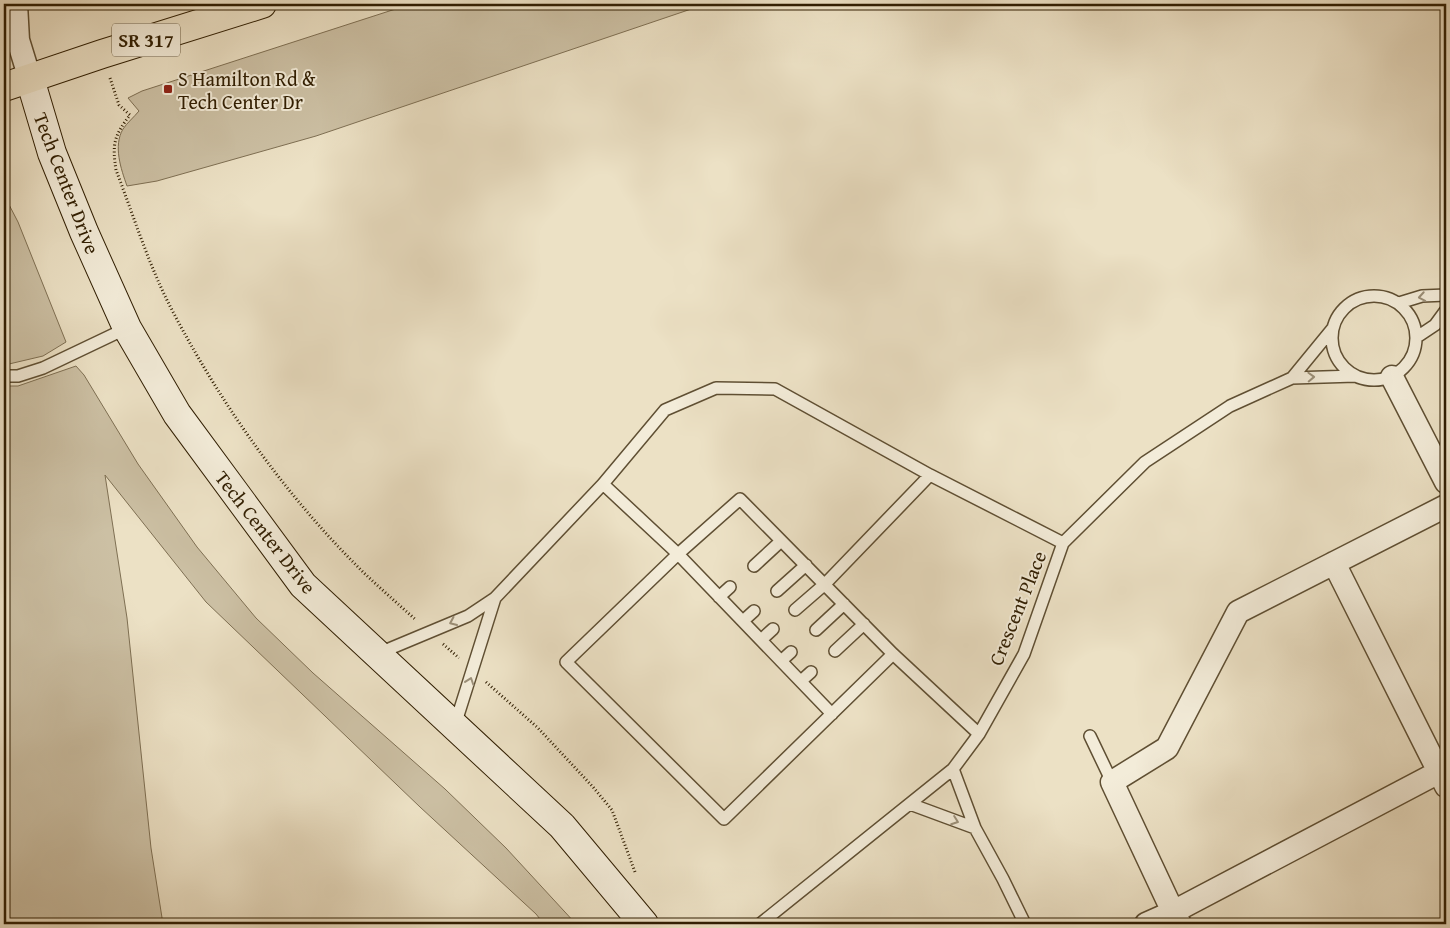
<svg xmlns="http://www.w3.org/2000/svg" width="1450" height="928" viewBox="0 0 1450 928" font-family="'Gentium Book Plus',serif">
<style>
.green{fill:#ccc0a4;stroke:#7e6f53}
.lines{fill:none;stroke-linecap:round;stroke-linejoin:round}
.service-casing{stroke:#5f4f33;stroke-width:14}
.minor-casing{stroke:#5f4f33;stroke-width:25}
.secondary-casing{stroke:#301e02;stroke-width:30}
.primary-casing{stroke:#301e02;stroke-width:30}
.path{stroke:#301e02;stroke-width:3;stroke-dasharray:1 2.5;stroke-linecap:butt}
.service{stroke:#f3ecd9;stroke-width:11}
.minor{stroke:#f3ecd9;stroke-width:22}
.secondary{stroke:#f3ecd9;stroke-width:28}
.primary{stroke:#ece1c5;stroke-width:28}
.oneway{stroke:#9b8f78}
.poi-dot{fill:#8f2418;stroke:#f3ecd9;stroke-width:2}
.labels{text-anchor:middle;dominant-baseline:central;stroke-width:4;stroke-linejoin:round;paint-order:stroke}
.shield{fill:#f3ecd9;stroke:#6a5c42;stroke-width:1}
.shield-label{font-size:19px;font-weight:bold;fill:#301e02}
.poi-label{font-size:20px;fill:#301e02;stroke:#f3ecd9;text-anchor:start}
.street-label{font-size:20px;fill:#301e02;stroke:#f3ecd9}
</style>
<rect width="100%" height="100%" fill="#ece1c5"/>
<filter id="stains"><feTurbulence type="fractalNoise" baseFrequency=".004" numOctaves="4"/><feColorMatrix values="0 0 0 0 .2 0 0 0 0 .09 0 0 0 0 .02 0 0 0 .5 -.17"/></filter>
<radialGradient id="worn" r=".72"><stop offset=".6" stop-color="#630" stop-opacity="0"/><stop offset="1" stop-color="#630" stop-opacity=".3"/></radialGradient>
<path class="green" d="M411 4H706L316 136 157 181 127 186C121 169 113 146 123 129 127 123 134 117 139 111L128 98 142 91Z
M4 195 18 222 66 342 43 356 9 364H4Z
M76 366 84 375 138 464 197 547 256 618 313 673 445 789 506 848 576 924H544L536 914 420 807 206 602 105 475 127 618 151 848 163 924H4V386H18Z"/>
<g class="lines">
<g class="service-casing">
<path id="service" d="M1332 338a42 42 0 1 1 84 0a42 42 0 1 1-84 0Z
M1399 303 1422 296 1446 295
M1333 328 1292 378 1355 376
M1417 337 1435 325 1446 310
M4 376H18L43 368 127 328
M754 566 781 541
M777 591 806 565
M719 597 730 587
M795 610 825 584 930 475
M743 621 754 611
M816 630 844 604
M761 640 773 629
M835 651 864 624
M377 654 468 616 495 598 603 484
M781 661 791 652
M801 681 811 672
M832 714 678 554 566 662 724 819 893 654
M455 725 495 598
M979 734 893 654 740 499 678 554 603 484 665 410 716 388 775 389 930 475 1063 543
M1090 736 1112 782
M910 804 975 828 953 769
M975 828 1003 879 1025 924
M760 924 953 769 979 734 1024 654 1063 543 1145 462 1230 406 1292 378"/>
</g>
<g class="minor-casing">
<path id="minor" d="M16 4 18 40 30 79
M1392 377 1446 482
M1334 563 1439 772 1446 769
M1146 924 1173 912 1112 782 1167 748 1238 612 1446 506
M1180 924 1173 912 1439 772 1446 786"/>
</g>
<g class="secondary-casing">
<path id="secondary" d="M30 79 52 153 84 232 127 328 177 414 303 585 562 826 644 924"/>
</g>
<g class="primary-casing">
<path id="primary" d="M4 87 102 54 262 4"/>
</g>
<path class="path" d="M110 78 119 105 130 115C114 136 112 144 116 170 134 217 149 266 172 310 222 406 286 496 363 572 380 588 398 604 416 620
M443 644 459 658
M486 682 538 728 593 787 612 810 635 872"/>
<use href="#service" class="service"/>
<use href="#minor" class="minor"/>
<use href="#secondary" class="secondary"/>
<use href="#primary" class="primary"/>
</g>
<defs><path id="oneway-chevron" d="M-2-3.5L2.5 0L-2 3.5" fill="none" stroke-width="1.6" stroke-linecap="round" stroke-linejoin="round" transform="scale(1.25)"/></defs>
<g class="oneway">
<use href="#oneway-chevron" transform="translate(1422 297) rotate(170)"/>
<use href="#oneway-chevron" transform="translate(1311 377) rotate(-2)"/>
<use href="#oneway-chevron" transform="translate(453 622) rotate(156)"/>
<use href="#oneway-chevron" transform="translate(470 681) rotate(-71)"/>
<use href="#oneway-chevron" transform="translate(955 821) rotate(20)"/>
</g>
<rect class="poi-dot" x="163" y="84" width="10" height="10" rx="2.5"/>
<g class="labels">
<rect class="shield" x="112" y="23.5" width="68" height="33" rx="4"/>
<g class="shield-label">
<text x="146" y="40">SR 317</text>
</g>
<g class="poi-label">
<text x="178" y="78">S Hamilton Rd &amp;<tspan x="178" dy="23">Tech Center Dr</tspan></text>
</g>
<g class="street-label">
<text transform="translate(67 183) rotate(69)">Tech Center Drive</text>
<text transform="translate(266 532) rotate(52)">Tech Center Drive</text>
<text transform="translate(1017 608) rotate(-68)">Crescent Place</text>
</g>
</g>
<rect width="1450" height="928" fill="none" stroke="#ece1c5" stroke-width="20"/>
<rect x="5" y="5" width="1440" height="918" fill="none" stroke="#301e02" stroke-width="2.5"/>
<rect x="10" y="10" width="1430" height="908" fill="none" stroke="#301e02"/>
<rect width="100%" height="100%" filter="url(#stains)"/>
<rect width="100%" height="100%" fill="url(#worn)"/>
</svg>
